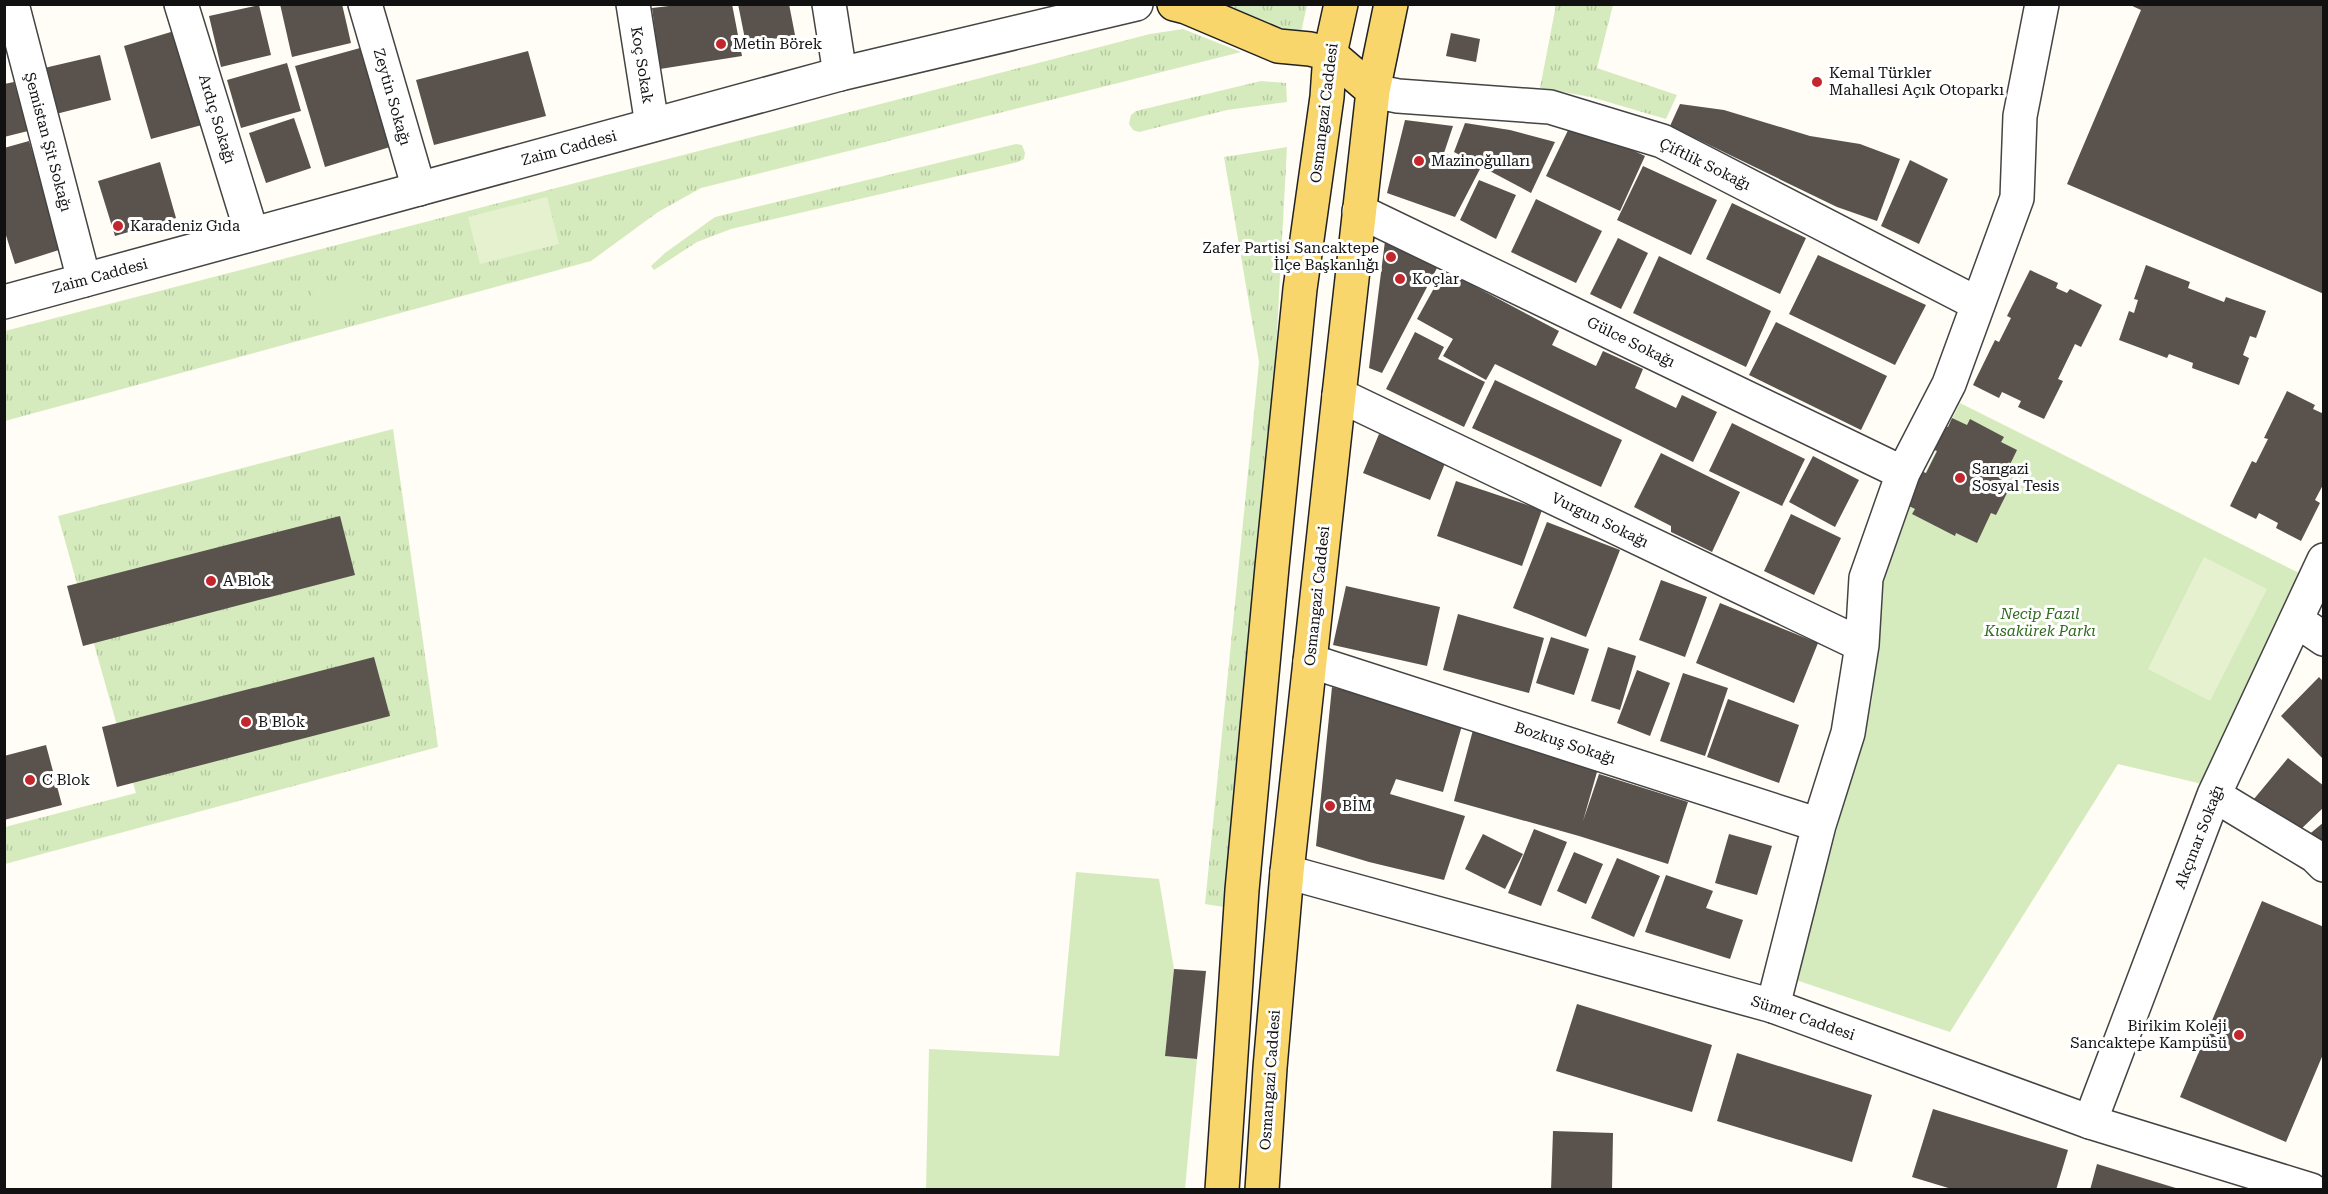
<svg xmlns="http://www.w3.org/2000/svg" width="2328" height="1194" viewBox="0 0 2328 1194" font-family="'Roboto Serif',serif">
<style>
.grass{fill:url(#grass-tufts)}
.park{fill:#d5ebbd}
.pitch{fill:#e6f2cf}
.building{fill:#5a524d}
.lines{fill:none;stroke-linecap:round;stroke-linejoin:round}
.minor-casing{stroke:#444;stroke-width:36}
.tertiary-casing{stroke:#444;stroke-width:36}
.primary-casing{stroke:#222;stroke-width:36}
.minor{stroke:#fff;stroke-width:33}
.tertiary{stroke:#fff;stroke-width:33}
.primary{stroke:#f9d66b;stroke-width:33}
.poi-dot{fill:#c4262e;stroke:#fff;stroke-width:2}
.labels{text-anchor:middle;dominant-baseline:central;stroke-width:6;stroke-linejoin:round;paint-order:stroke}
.poi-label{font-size:15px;fill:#111;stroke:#fff;text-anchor:start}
.street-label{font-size:15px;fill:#111;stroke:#fff}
.park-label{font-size:15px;font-style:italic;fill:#2f6b1f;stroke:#fff}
</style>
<defs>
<pattern id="grass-tufts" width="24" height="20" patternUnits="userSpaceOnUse" patternTransform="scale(1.5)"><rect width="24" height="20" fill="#d5ebbd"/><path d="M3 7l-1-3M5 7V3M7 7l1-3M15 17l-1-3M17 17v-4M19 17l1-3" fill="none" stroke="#b6c8a1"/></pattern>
</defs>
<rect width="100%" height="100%" fill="#fffdf5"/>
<path class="grass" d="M1220 4 1307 5 1300 37Z
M1556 5H1613L1597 68 1677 95 1666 119 1591 97 1540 88Z
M1183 29 1241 52 701 188 658 212 591 261 5 421V331L1150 34Z
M1261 81 1286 83 1287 102 1227 110 1139 132 1133 130 1129 124 1131 115 1136 111Z
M1016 144 1022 145 1025 153 1024 159 1018 162 731 229 697 242 654 270 651 266 665 253 715 217Z
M1287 147 1275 369 1224 907 1205 904 1259 362 1224 157Z
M393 429 438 747 5 864V827L136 793 58 516Z"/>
<path class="park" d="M365 278 371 303 318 316 311 290Z
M1960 403 2321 584 2219 788 2118 764 1950 1032 1796 980 1872 700 1885 554Z
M1076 872 1159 879 1174 969 1165 1056 1197 1059 1185 1189 926 1190 929 1049 1059 1056Z"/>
<path class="pitch" d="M547 197 559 244 480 264 468 217Z
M2204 557 2267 589 2210 701 2148 669Z"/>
<path class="building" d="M280 4H342L351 43 292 57Z
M686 4H732L742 56 660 69 652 8Z
M738 4H789L795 35 746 44Z
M2128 4H2324V294L2067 184 2141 10Z
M259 5 271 55 221 67 209 16Z
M181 29 209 123 151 139 124 46Z
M1451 33 1480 39 1476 62 1446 56Z
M360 48 390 147 325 167 295 66Z
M528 51 546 116 434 145 416 80Z
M100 55 111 100 52 115 40 69Z
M287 63 301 111 241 128 227 80Z
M14 82 28 131 4 137V84Z
M1680 104 1724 110 1810 136 1860 144 1900 159 1877 221 1837 207 1670 126Z
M294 118 311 168 266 183 249 133Z
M1405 120 1453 126 1444 153 1480 169 1455 217 1387 193Z
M1572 122 1645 156 1620 211 1546 176Z
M1465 123 1510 130 1555 142 1531 193 1454 152Z
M29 141 62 249 15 264 4 229V148Z
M1910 160 1948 179 1919 244 1881 226Z
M160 162 176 218 115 236 98 181Z
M1643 166 1717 200 1691 255 1617 220Z
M1479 180 1516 195 1496 239 1460 220Z
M1536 199 1602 231 1576 283 1511 252Z
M1732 203 1806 238 1780 294 1706 259Z
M1618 238 1648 253 1621 309 1590 294Z
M1385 241 1437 268 1382 373 1369 368Z
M1818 255 1926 305 1895 365 1789 314Z
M1659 256 1771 311 1746 367 1633 313Z
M2146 265 2190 282 2188 288 2224 302 2226 297 2266 311 2256 338 2250 336 2243 355 2249 358 2239 385 2192 368 2193 363 2169 354 2167 358 2119 340 2129 311 2134 313 2138 300 2134 299Z
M1444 270 1559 331 1552 345 1596 366 1603 351 1643 369 1635 388 1676 408 1682 395 1717 412 1693 462 1495 364 1486 380 1443 356 1453 339 1417 319Z
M2030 270 2058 283 2056 288 2067 293 2070 289 2102 305 2081 347 2075 344 2058 379 2063 381 2044 419 2018 407 2021 401 2002 392 1999 398 1973 385 1995 340 1999 342 2011 318 2007 316Z
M1776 322 1887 376 1861 430 1749 375Z
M1415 332 1444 347 1438 359 1485 382 1464 427 1386 389Z
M1495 380 1622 440 1601 487 1472 428Z
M2287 391 2315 405 2313 409 2324 414V483L2315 500 2320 503 2301 541 2276 528 2278 523 2259 513 2256 519 2230 506 2252 461 2256 463 2268 439 2264 438Z
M1952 418 1967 425 1970 419 2004 437 2001 442 2017 450 2001 483 2010 487 1996 515 1991 513 1977 543 1956 533 1955 536 1912 514 1915 509 1909 506 1912 498 1908 497 1921 471 1926 473 1937 451 1931 449 1943 425 1948 427Z
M1732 423 1805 459 1782 506 1709 471Z
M1379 434 1446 461 1430 500 1363 473Z
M1661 453 1740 492 1712 552 1671 532V526L1634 507Z
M1813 456 1859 480 1835 527 1789 502Z
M1456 481 1542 510 1522 566 1437 536Z
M1791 514 1841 538 1814 595 1764 571Z
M340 516 355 575 83 646 67 586Z
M1547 522 1620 550 1586 637 1513 608Z
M1661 580 1707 597 1685 657 1639 640Z
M1346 586 1440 607 1427 666 1333 645Z
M1720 603 1818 643 1794 703 1696 663Z
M1458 614 1544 638 1529 693 1443 670Z
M1551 637 1589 649 1574 695 1536 683Z
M1608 647 1636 656 1620 710 1591 701Z
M374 657 390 716 117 787 102 727Z
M1637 670 1670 683 1650 736 1617 723Z
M1683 673 1728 688 1705 756 1660 741Z
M2319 677 2324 682V760L2281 716Z
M1332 687 1463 722 1443 792 1396 779 1390 794 1465 816 1444 880 1369 862 1316 846Z
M1728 699 1799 725 1779 783 1707 757Z
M1473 730 1599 765 1583 821 1599 774 1688 802 1668 864 1579 836 1454 801Z
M46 745 62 805 4 820V756Z
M2288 758 2324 786V807L2298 832 2254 799Z
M2324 822V853L2306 837Z
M1534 829 1567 842 1541 906 1508 893Z
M1483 834 1523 854 1505 889 1465 869Z
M1729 834 1772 846 1757 895 1715 883Z
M1574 852 1603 864 1586 904 1557 891Z
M1617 858 1660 876 1634 937 1591 918Z
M1666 875 1713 891 1706 908 1743 920 1730 959 1645 932Z
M2262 901 2324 927V1052L2286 1142 2180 1097Z
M1174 969 1206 971 1197 1059 1165 1056Z
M1577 1004 1712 1045 1692 1112 1556 1071Z
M1737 1053 1872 1095 1852 1162 1717 1121Z
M1933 1109 2068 1150 2056 1190H1955L1912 1177Z
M1553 1131 1613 1133 1612 1190H1551Z
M2097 1164 2179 1189V1190H2090Z"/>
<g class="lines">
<g class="minor-casing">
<path id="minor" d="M12 4 84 280
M181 4 252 234
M365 4 419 189
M633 4 652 125
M829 4 840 74
M1373 91 1398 96 1550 107 1662 141 1978 304
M1359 211 1903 473
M1339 395 1862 645
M2296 620 2324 639
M1310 661 1819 825
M2214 795 2315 856 2324 865
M1773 1006 1819 825 1848 733 1862 645 1866 578 1903 473 1949 384 2017 198 2020 116 2042 4
M2090 1122 2214 795 2324 560"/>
</g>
<g class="tertiary-casing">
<path id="tertiary" d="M4 302 840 74 1136 4
M1287 872 1773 1006 2090 1122 2311 1190"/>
</g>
<g class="primary-casing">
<path id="primary" d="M1174 4 1186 7 1278 46 1310 49 1330 54 1373 91
M1222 1190 1242 890 1272 567 1300 289 1327 97 1330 54 1341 4
M1262 1190 1270 1068 1287 872 1339 395 1373 91 1391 4"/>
</g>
<use href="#minor" class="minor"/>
<use href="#tertiary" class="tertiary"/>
<use href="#primary" class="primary"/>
</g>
<g class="poi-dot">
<circle cx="721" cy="44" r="6"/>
<circle cx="1817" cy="82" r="6"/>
<circle cx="1419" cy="161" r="6"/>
<circle cx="118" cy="226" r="6"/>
<circle cx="1391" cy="257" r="6"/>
<circle cx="1400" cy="279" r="6"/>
<circle cx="1960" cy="478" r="6"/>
<circle cx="211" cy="581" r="6"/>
<circle cx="246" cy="722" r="6"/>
<circle cx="30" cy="780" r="6"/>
<circle cx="1330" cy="806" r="6"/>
<circle cx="2239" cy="1035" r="6"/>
</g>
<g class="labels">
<g class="poi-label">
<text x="733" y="44">Metin Börek</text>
<text x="1829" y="73">Kemal Türkler<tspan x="1829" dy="17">Mahallesi Açık Otoparkı</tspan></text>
<text x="1431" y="161">Mazinoğulları</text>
<text x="130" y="226">Karadeniz Gıda</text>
<text x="1379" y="248" text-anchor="end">Zafer Partisi Sancaktepe<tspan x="1379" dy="17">İlçe Başkanlığı</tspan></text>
<text x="1412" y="279">Koçlar</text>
<text x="1972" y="469">Sarıgazi<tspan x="1972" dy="17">Sosyal Tesis</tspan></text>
<text x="223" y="581">A Blok</text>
<text x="258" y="722">B Blok</text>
<text x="42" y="780">C Blok</text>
<text x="1342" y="806">BİM</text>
<text x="2227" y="1026" text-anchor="end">Birikim Koleji<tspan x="2227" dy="17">Sancaktepe Kampüsü</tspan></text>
</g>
<g class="street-label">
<text transform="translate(642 65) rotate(81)">Koç Sokak</text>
<text transform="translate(392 97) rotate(74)">Zeytin Sokağı</text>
<text transform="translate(1324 113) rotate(-83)">Osmangazi Caddesi</text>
<text transform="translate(217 119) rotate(73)">Ardıç Sokağı</text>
<text transform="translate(48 142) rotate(75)">Şemistan Şit Sokağı</text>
<text transform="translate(569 148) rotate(-15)">Zaim Caddesi</text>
<text transform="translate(1705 164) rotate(26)">Çiftlik Sokağı</text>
<text transform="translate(100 276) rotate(-15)">Zaim Caddesi</text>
<text transform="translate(1631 342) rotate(26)">Gülce Sokağı</text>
<text transform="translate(1600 520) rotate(26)">Vurgun Sokağı</text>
<text transform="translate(1317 596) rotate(-84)">Osmangazi Caddesi</text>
<text transform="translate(1565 743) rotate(18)">Bozkuş Sokağı</text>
<text transform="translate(2199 837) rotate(-69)">Akçınar Sokağı</text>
<text transform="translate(1803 1018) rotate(19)">Sümer Caddesi</text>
<text transform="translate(1270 1080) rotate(-86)">Osmangazi Caddesi</text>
</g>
<g class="park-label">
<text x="2040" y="614">Necip Fazıl<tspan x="2040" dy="17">Kısakürek Parkı</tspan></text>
</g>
</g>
<rect width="2328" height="1194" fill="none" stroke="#111111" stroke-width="12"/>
</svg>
